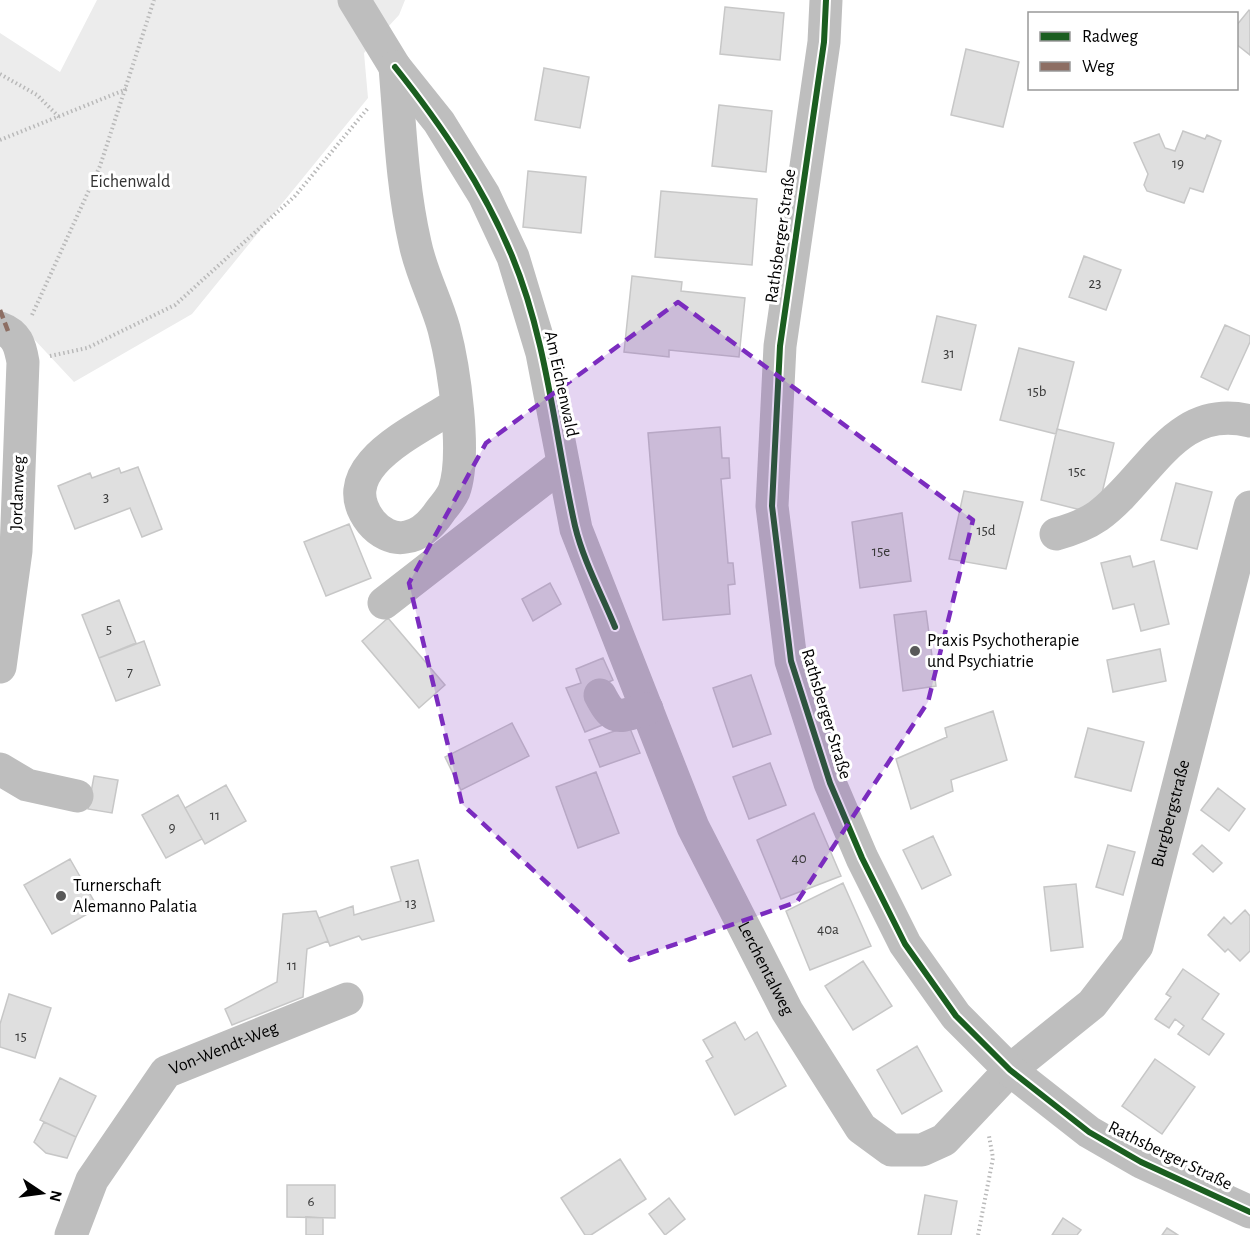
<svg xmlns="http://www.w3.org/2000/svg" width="1250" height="1235" viewBox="0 0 1250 1235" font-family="'Alegreya Sans',sans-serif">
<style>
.green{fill:#ececec}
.building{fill:#dfdfdf;stroke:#c7c7c7;stroke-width:1.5}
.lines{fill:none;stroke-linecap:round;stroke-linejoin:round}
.path{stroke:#b9b9b9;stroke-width:4;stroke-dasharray:1.5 3;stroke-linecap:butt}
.minor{stroke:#bebebe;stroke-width:33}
.quiet{stroke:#8d6e63;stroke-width:4.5;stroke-dasharray:9 4.5;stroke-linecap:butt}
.cycleway-casing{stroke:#fff;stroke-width:10}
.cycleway{stroke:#1b5e20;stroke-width:6}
.marked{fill:#7b2cbf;fill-opacity:0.2;stroke:#7b2cbf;stroke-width:4.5;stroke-dasharray:12 8;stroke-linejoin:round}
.poi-dot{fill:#595959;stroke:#fff;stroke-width:2}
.labels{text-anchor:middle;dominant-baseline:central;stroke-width:6;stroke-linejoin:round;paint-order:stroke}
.number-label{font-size:15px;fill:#383838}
.park-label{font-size:18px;fill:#333;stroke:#fff}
.street-label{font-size:18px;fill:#000;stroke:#fff}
.poi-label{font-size:18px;fill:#000;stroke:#fff;text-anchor:start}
</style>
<rect width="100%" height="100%" fill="#fff"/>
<path class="green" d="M97 0H405L399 15 364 53 368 98 192 314 74 382 32 337 0 316V33L60 72Z"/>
<path class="building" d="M725 7 784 13 780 60 720 54Z
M1249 10 1250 11V55L1236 44V26Z
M966 49 1019 62 1003 127 951 115Z
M544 68 589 77 580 128 535 120Z
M719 105 772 111 766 172 712 166Z
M1183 131 1205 139 1207 135 1221 141 1203 192 1190 188 1184 203 1147 191 1144 185 1148 174 1134 143 1159 134 1165 148 1175 151Z
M528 171 586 177 581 233 523 227Z
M661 191 757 199 752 265 655 257Z
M1084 256 1121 270 1106 310 1069 297Z
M632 276 682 282 681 291 745 298 739 357 669 350V357L624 352Z
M937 316 976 325 961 390 922 382Z
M1225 325 1250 336V342L1228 390 1201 377Z
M1019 348 1074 362 1056 434 1000 420Z
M720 427 722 458H729L730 478 721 479 728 563H733L735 584 728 585 730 614 663 620 648 433Z
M1057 429 1114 443 1097 514 1041 500Z
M138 467 162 529 142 537 130 508 75 529 58 486 90 473 92 478 119 468 121 473Z
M1176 483 1212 492 1197 549 1161 540Z
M964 491 1023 502 1006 569 949 559Z
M902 513 911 581 860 588 852 522Z
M349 524 371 578 326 596 304 542Z
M1130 556 1133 567 1154 561 1169 624 1141 631 1134 604 1113 609 1101 563Z
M550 583 561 604 533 621 522 599Z
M119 600 136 643 99 658 82 615Z
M926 611 936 686 903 691 894 615Z
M388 618 445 685 419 708 362 641Z
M144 641 160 685 116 701 99 658Z
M1160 649 1166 681 1113 692 1107 660Z
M603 658 613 680 590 690 605 724 585 732 566 688 581 683 576 669Z
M751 675 771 734 733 747 713 688Z
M993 711 1007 760 951 780 953 791 911 809 896 759 947 737 945 728Z
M512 723 529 756 461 790 445 757Z
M629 726 640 753 600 767 589 740Z
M1088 728 1144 742 1131 791 1075 777Z
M770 763 786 805 749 819 733 777Z
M596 772 619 833 578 848 556 787Z
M94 776 118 780 112 813 88 809Z
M226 785 246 821 205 844 185 808Z
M1218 788 1245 809 1229 831 1201 810Z
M178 795 202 839 166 858 142 815Z
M814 813 841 876 781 899 757 840Z
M933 836 951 875 922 889 903 850Z
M1108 845 1135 852 1123 895 1096 887Z
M1202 845 1222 863 1213 872 1193 854Z
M70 859 98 908 52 934 24 885Z
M418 860 434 921 362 940 359 936 330 946 319 918 353 906 354 915 401 901 391 867Z
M843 883 871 946 810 970 786 911Z
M1076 884 1083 947 1051 951 1044 887Z
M1245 910 1250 916V951L1240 961 1228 949 1225 952 1208 935 1224 917 1231 924Z
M316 911 328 941 307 949 303 997 232 1025 225 1009 277 982 283 914Z
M863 961 892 1006 853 1030 825 986Z
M1183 969 1219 994 1202 1019 1224 1034 1209 1055 1178 1034 1184 1026 1175 1019 1169 1028 1155 1019 1171 997 1166 994Z
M9 994 51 1008 35 1058 0 1047V1024Z
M735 1022 745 1040 757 1032 786 1086 735 1115 706 1061 713 1057 703 1040Z
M917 1046 942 1091 902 1114 877 1070Z
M1155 1059 1195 1087 1162 1134 1122 1106Z
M60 1078 96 1096 76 1137 40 1120Z
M44 1122 76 1137 67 1158 46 1153 34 1142Z
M620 1159 646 1199 591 1235H585L561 1198Z
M287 1185H335V1218L287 1217Z
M925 1195 957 1201 951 1235H918Z
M669 1198 685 1219 665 1235 649 1214Z
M306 1217 323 1218V1235H306Z
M1063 1218 1081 1230 1077 1235H1052Z
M1167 1228 1178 1235H1162Z"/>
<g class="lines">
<path class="path" d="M0 74 37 95 59 117
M0 140 127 89
M32 315 100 166 154 0
M50 356 87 348 175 305 295 196 368 108
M978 1235 993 1158 989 1136"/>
<g class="minor">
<path id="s1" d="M354 0 395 67 439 122 484 195 513 257 542 353 576 529 693 827 787 1011 861 1128 891 1150H922L944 1140 1010 1070 1092 1004 1137 946 1250 507"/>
<path d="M826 0 824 42 780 346 772 506 791 661 830 783 862 858 905 944 956 1016 1010 1070 1089 1132 1141 1162 1250 1212"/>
<path d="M395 67C400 126 402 186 415 243 421 273 436 300 444 329 454 367 467 455 454 491 451 498 446 504 441 510 433 522 421 535 406 537 393 540 379 532 371 522 328 467 419 430 455 405"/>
<path d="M0 328C17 334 20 345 23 362L16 551 0 667"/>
<path d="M1056 534C1071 530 1085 525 1098 516 1149 479 1175 402 1250 421"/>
<path d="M384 603 563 464"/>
<path d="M600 695C615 724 618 716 647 709"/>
<path d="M0 769 27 785 77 796"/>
<path id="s2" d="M71 1235 92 1180 166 1072 347 999"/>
</g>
<path class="quiet" d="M0 310 8 331"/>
<g class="cycleway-casing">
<path id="cycleway" d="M826 0 824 42 780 346 772 506 791 661 830 783 862 858 905 944 956 1016 1010 1070 1089 1132 1141 1162 1250 1212
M395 67C442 126 483 186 512 256 547 340 555 437 575 526 583 560 602 595 615 627"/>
</g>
<use href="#cycleway" class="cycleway"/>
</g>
<path class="marked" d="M678 302 973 520 928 702 797 902 630 960 462 804 409 583 486 443Z"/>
<g class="poi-dot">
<circle cx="915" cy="651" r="6"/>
<circle cx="61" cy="896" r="6"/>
</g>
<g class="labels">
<g class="number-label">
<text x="1178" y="163">19</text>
<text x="1095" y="283">23</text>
<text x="949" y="353">31</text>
<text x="1037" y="391">15b</text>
<text x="1077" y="471">15c</text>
<text x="106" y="497">3</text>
<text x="986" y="530">15d</text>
<text x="881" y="551">15e</text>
<text x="109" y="629">5</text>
<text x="130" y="672">7</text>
<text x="215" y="815">11</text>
<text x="172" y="827">9</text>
<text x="799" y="858">40</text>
<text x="411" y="903">13</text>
<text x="828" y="929">40a</text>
<text x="292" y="965">11</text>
<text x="21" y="1036">15</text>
<text x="311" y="1201">6</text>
</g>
<g class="park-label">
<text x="130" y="182">Eichenwald</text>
</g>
<g class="street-label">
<text transform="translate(781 236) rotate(-82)">Rathsberger Straße</text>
<text transform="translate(561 384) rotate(78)">Am Eichenwald</text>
<text transform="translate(18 493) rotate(-88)">Jordanweg</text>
<text transform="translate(826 714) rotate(73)">Rathsberger Straße</text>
<text stroke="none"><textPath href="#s1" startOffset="1752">Burgbergstraße</textPath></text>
<text stroke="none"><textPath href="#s1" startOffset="1062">Lerchentalweg</textPath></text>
<text stroke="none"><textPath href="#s2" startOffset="252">Von-Wendt-Weg</textPath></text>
<text transform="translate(1170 1156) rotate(26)">Rathsberger Straße</text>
</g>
<g class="poi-label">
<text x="927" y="641">Praxis Psychotherapie<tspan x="927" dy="21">und Psychiatrie</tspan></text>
<text x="73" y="886">Turnerschaft<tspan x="73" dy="21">Alemanno Palatia</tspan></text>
</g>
</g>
<rect x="1028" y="12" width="210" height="78" fill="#ffffff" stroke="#999999" stroke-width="1.5"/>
<rect x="1040" y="32" width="30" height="9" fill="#1b5e20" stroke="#999999" stroke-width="1.5"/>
<text x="1082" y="42" font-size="18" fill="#000000">Radweg</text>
<rect x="1040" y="62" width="30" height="9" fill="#8d6e63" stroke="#999999" stroke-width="1.5"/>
<text x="1082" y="72" font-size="18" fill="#000000">Weg</text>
<g transform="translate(42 1193) rotate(103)" stroke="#ffffff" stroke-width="4.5" paint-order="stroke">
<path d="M0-4.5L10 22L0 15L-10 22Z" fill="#000000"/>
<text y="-9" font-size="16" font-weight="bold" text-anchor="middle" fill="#000000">N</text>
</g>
</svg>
